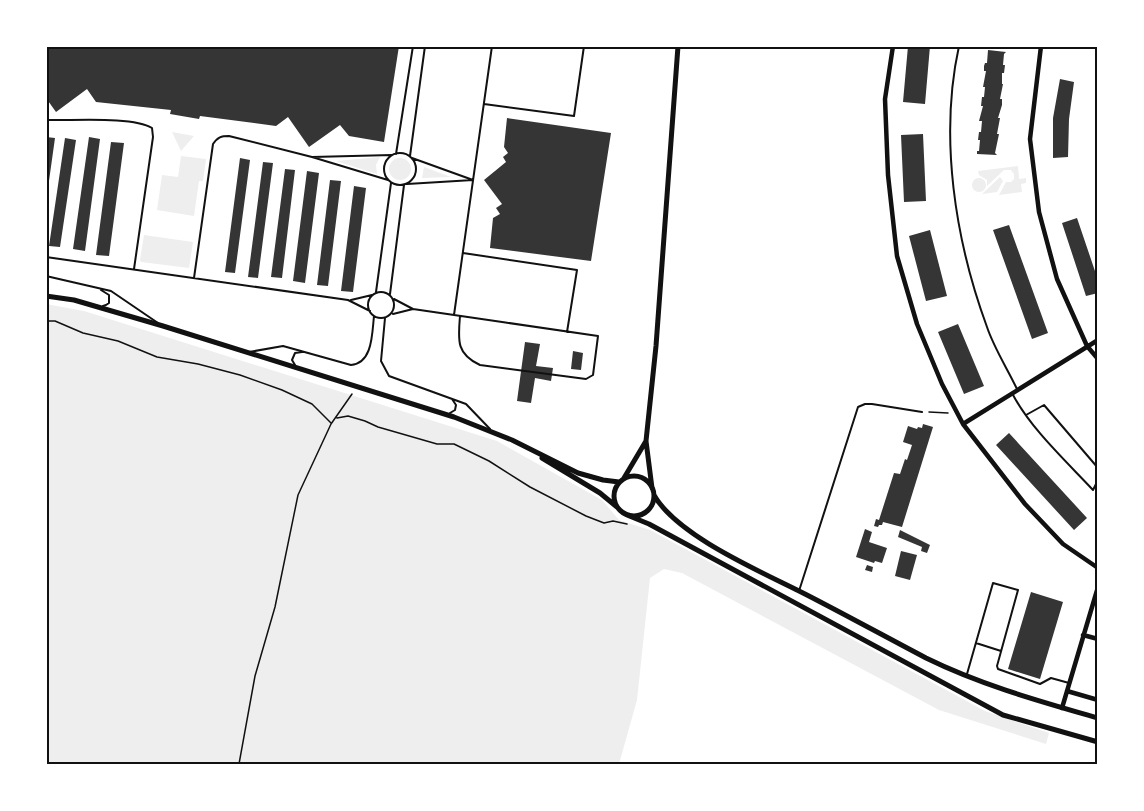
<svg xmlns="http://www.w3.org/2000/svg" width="1144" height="811" viewBox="0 0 1144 811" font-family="Barlow,sans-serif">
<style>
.green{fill:#eee}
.building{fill:#353535}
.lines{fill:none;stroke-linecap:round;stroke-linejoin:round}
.path{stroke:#111;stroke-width:1.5}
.service{stroke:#111;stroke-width:2}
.minor{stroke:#111;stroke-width:4.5}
.tertiary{stroke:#111;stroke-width:5}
.neatline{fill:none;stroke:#111;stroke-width:2}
</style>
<rect width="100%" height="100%" fill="#fff"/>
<path class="green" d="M172 132 194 136 181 151Z
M181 156 206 159 203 181H199L194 216 157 210 162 175 178 177Z
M380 157 376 165 377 174 336 161Z
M389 169a11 11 0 1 1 22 0a11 11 0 1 1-22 0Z
M1018 166 1019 179 1026 178V183L1021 184 1022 192 999 195 1006 182H1011L1014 179V174L1011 170H1004L987 186V180L979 175 978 171Z
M424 167 451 177 422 178Z
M1000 177 1003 181 997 192 982 194Z
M972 185a7 7 0 1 1 14 0a7 7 0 1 1-14 0Z
M144 235 193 242 189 268 141 262 140 260Z
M46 304 84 311 497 441 602 500 619 520 650 530 985 711 1049 733 1046 744 939 710 682 573 664 569 650 578 637 700 619 764H47Z"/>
<path class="building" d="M46 46H399L384 142 349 136 340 125 309 147 288 117 276 126 200 116 199 119 170 114 171 110 96 102 87 89 56 112 46 98Z
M908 46H930L925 104 903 102Z
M988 50 1006 52 1004 54 1003 65H1005L1004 73H1002V84H1003L1000 99H1002V105L998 118H1000L997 134H999L995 153 997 155 977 154V151H979L980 140H978L979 132H981L982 121H979L983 106H981L982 97H984L985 87H983L986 71H984V66L985 63H987Z
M1060 79 1074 82 1069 119 1068 157 1053 158V118Z
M507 118 611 133 591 261 490 248 493 218 500 214 496 208 502 204 484 180 506 162 503 157 508 153 504 147Z
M923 134 926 201 904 202 901 135Z
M46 137 55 138 48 188 46 187Z
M89 137 100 139 85 251 73 249Z
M65 138 76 140 60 247 49 246Z
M111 142 124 143 109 256 96 255Z
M240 158 250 160 235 273 225 272Z
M263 162 273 163 258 278 248 277Z
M285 169 295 170 282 278 271 277Z
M307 171 319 173 305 283 293 281Z
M330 180 341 181 328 286 317 285Z
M354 186 366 188 353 292 341 291Z
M1077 218 1098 280V293L1086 296 1062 223Z
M1009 225 1048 333 1032 339 993 230Z
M930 230 947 296 926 301 909 236Z
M958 324 984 386 964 394 938 332Z
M525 342 540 344 536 366 553 368 551 381 535 378 531 403 517 401Z
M573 351 583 353 581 370 571 369Z
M923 424 933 427 902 527 883 522 882 525H879L878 527 874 526 876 519 879 520 894 473 900 474 905 459 907 460 912 445 903 442 908 426 917 429 918 427 922 428Z
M1009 433 1087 518 1074 530 996 445Z
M865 529 872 532 869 542 887 548 882 563 875 561 874 563 856 557Z
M900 530 930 545 927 553 921 551 922 547 898 537Z
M901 551 917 555 910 580 895 576Z
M867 565 873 567 872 572 865 570Z
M1031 592 1063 602 1040 679 1008 669Z"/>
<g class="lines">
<path class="path" d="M46 321H55L83 333 118 341 157 357 198 364 240 375 282 390 312 404 331 423
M929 412 948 413
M337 418 348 416 365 421 378 427 437 444H454L489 461 530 487 586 516 604 523 613 521 627 524
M239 764 255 676 275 607 298 495 331 424 352 394"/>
<path class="service" d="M959 46C939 137 955 240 987 327 994 348 1007 368 1017 389
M484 104 574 116 584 46
M46 120C71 121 133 116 152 128L153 137 134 269
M384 169a16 16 0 1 1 32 0a16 16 0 1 1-32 0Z
M396 154 413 46
M410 156 425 46
M388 180 312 157 392 155
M407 184 473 180 412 158
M463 253 577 270 567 332
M46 257 348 300 370 311
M46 276 111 291 158 323
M194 278 213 144C218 137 221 136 229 136L312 157
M101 290 109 295V303L106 305 103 306
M368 305a13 13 0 1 1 26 0a13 13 0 1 1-26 0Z
M376 292 391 183
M390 294 404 185
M351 300 372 295
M413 309C475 318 536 327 598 336L593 375 586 379 480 365C456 354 458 340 460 316
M393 314 413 309 394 299
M454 315 492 46
M385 318 381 361 389 376 466 404 490 429
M249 352 283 346 351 365C373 363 372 333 374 316
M295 365 292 360 295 353 302 352
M1012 393C1030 428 1066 461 1093 490L1098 480
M450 413 455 410 456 405 452 399
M1026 415 1044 405 1098 468
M799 591 858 407 865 404H872L922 412
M976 643 1001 651
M967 674 993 583 1018 590 997 666 998 669 1040 684 1051 678 1069 683"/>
<path class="minor" d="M893 46 885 99 888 175 897 256 917 324 942 384 963 424 1025 504 1063 544 1098 568
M1041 46 1030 139 1039 212 1057 279 1087 346 1098 359
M1096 46 1098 47
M963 424 1098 340
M1083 635 1098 639
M1067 691 1098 700
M1062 708 1098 587"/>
<path class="tertiary" d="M46 296 74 300 163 326 454 417 512 440 578 473 603 480 619 482
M542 458 600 493 617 507
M614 496a20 20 0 1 1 40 0a20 20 0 1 1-40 0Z
M624 478 646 441
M652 488 646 441 656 346 678 46
M654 495C677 536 762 572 805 594 846 615 886 637 926 658 981 685 1039 701 1098 718
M627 515 649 524 1003 715 1098 742"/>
</g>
<rect width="1144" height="811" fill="none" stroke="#ffffff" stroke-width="96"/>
<rect x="48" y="48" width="1048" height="715" class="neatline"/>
</svg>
